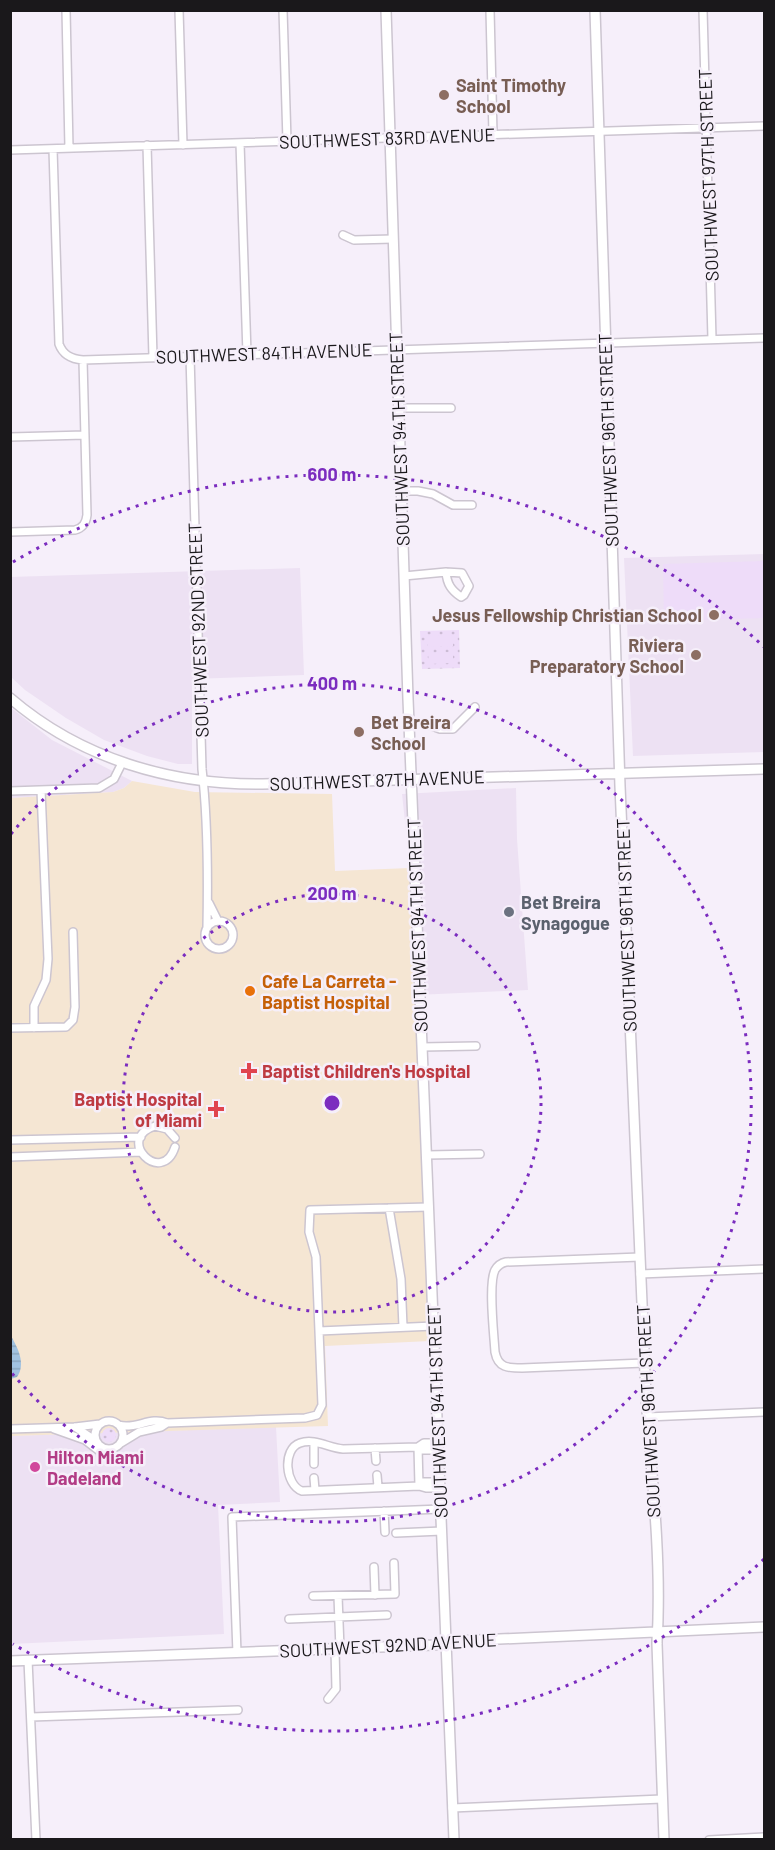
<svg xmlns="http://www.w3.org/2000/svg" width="775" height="1850" viewBox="0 0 775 1850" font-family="Barlow,sans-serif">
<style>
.built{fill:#ede1f3}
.medical{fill:#f5e6d3}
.green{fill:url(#green-dots)}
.pitch{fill:#eedcf9}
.water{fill:url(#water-rules)}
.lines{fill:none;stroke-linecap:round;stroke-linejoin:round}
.street-casing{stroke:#ccc5d0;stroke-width:10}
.secondary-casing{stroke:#ccc5d0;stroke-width:12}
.street{stroke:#fff;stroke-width:7}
.secondary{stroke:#fff;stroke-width:9}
.ring{fill:none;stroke:#7b2cbf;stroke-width:3;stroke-dasharray:3 6}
.education-dot{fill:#8d6e63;stroke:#f6effa;stroke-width:2}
.worship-dot{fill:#6b7280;stroke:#f6effa;stroke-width:2}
.food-dot{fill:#e8710a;stroke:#f6effa;stroke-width:2}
.health-dot{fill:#e0444e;stroke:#f6effa;stroke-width:2}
.hotel-dot{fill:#d1479c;stroke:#f6effa;stroke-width:2}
.labels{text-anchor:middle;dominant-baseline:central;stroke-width:5;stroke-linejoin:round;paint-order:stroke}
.education-label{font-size:18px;font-weight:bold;fill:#785e54;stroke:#f6effa;text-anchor:start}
.street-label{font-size:18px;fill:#1a181b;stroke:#f6effa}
.worship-label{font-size:18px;font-weight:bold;fill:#5b616d;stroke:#f6effa;text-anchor:start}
.food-label{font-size:18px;font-weight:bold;fill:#c56008;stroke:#f6effa;text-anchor:start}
.health-label{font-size:18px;font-weight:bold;fill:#be3a42;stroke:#f6effa;text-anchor:start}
.hotel-label{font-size:18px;font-weight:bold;fill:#b23c85;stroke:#f6effa;text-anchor:start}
.centre{fill:#7b2cbf;stroke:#f6effa;stroke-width:3}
.ring-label{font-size:18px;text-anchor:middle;font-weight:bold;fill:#7b2cbf;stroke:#f6effa;stroke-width:5;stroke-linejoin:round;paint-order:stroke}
</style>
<defs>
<pattern id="green-dots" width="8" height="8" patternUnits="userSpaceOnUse" patternTransform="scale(1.5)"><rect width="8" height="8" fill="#eedcf9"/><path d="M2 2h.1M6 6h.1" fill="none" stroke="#ccbcd5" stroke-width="1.8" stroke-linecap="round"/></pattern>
<pattern id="water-rules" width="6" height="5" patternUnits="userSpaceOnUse" patternTransform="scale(1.5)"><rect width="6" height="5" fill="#a1c2e1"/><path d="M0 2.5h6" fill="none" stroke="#8aa6c0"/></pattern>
</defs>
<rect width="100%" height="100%" fill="#f6effa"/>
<path class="built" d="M764 554V752L633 756 624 558Z
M300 568 304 675 192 679V764H178L147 756 104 740 66 718 25 690 11 677 10 577Z
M10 707 52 740 132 781 124 788 113 792 11 798Z
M516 788 517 839 528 990 416 995 410 868 402 794Z
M276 1427 280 1502 218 1505 224 1634 11 1644 10 1436Z"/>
<path class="medical" d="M132 781 195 792 332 794 335 871 410 868 430 1341 325 1346 328 1426 11 1436V798L113 792 124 788Z"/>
<path class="green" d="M459 630 460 668 422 669 420 631Z
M102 1435a7 7 0 1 1 14 0a7 7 0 1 1-14 0Z"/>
<path class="pitch" d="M764 561V618L664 621 663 564Z
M453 635V646L428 647 427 636Z
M453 652V663L429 664 428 653Z"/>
<path class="water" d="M11 1336C18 1348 26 1364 17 1377L11 1379Z"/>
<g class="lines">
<g class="street-casing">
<path id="street" d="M66 10 69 148
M179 10 183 145
M283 10 287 141
M490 10 493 134
M703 10 712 339
M240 143 247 354
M147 145 153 357
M53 149 59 344C63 355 71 359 83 360L764 338
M10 150 764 126
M343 235 354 240 393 239
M190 356 202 769C208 821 208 876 207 928
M398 408H451
M10 437 85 435
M401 491H418L433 494 453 505H472
M10 532 75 530C83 528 86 523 87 515L83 360
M404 576 446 572 462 573 469 586 464 595 461 597C451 590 447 584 446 572
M409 723H424L440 729H453L475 707
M10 791 99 788 114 779 122 763
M209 903 218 921
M205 935a14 14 0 1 1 28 0a14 14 0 1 1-28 0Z
M10 1028 66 1027 73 1020 75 1007 73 932
M34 1028V1006L46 980 48 959 41 790
M422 1047 476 1046
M175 1138 167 1129 155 1126C114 1139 162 1187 175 1147
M10 1140 141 1137
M427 1155 480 1154
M10 1157 141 1152
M389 1208 401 1279 403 1327
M640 1257 506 1262C501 1263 498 1265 495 1270 488 1283 494 1335 495 1352 498 1368 508 1368 522 1368L644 1363
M640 1274 764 1269
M319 1331 434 1326
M647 1417 764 1412
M95 1435a14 14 0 1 1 28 0a14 14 0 1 1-28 0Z
M119 1425C136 1430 150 1416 167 1423L305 1418 317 1415 322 1405 316 1257 309 1232 310 1210 429 1207
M75 1427 96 1441
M10 1429 75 1427 100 1424
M54 1429 85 1440 98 1450
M314 1442V1464
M121 1443 139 1432 161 1427 167 1423
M438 1443H424L418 1447 343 1449C329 1448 315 1438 300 1443 282 1449 285 1485 302 1491L419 1486 426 1488H440
M418 1447 419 1486
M418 1447 421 1450H439
M375 1448 376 1461
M377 1475 378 1487
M314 1478 315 1490
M419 1486 423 1482H440
M384 1511 385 1532
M396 1533 442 1531
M374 1567 375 1595
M313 1596 395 1594 394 1563
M338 1596 340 1649
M289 1619 387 1615
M237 1653 232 1517 441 1509
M28 1660 36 1840
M328 1699 336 1689 335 1649
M31 1717 238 1710
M452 1808 662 1799
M709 1840 764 1837"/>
</g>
<g class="secondary-casing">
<path id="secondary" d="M386 10 408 699 454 1840
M595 10 620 786 646 1397C651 1470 660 1544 658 1617 658 1626 657 1635 657 1644L664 1840
M10 698C81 759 171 785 263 784L764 769
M10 1661 434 1645 456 1641 764 1627"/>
</g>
<use href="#street" class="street"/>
<use href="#secondary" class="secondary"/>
</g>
<g class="ring">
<circle cx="332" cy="1103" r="209"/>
<path d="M11 834A419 419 0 1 1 11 1372"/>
<path d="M764 1559A628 628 0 0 1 13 1644M13 562A628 628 0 0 1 764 647"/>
</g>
<g class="education-dot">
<circle cx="444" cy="95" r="6"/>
<circle cx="714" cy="615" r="6"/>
<circle cx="696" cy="655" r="6"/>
<circle cx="359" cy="732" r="6"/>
</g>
<circle class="worship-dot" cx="509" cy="912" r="6"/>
<circle class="food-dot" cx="250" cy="991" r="6"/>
<g class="health-dot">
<path d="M246 1062h6v6h6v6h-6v6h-6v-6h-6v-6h6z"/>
<path d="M213 1100h6v6h6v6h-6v6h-6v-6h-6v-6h6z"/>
</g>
<circle class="hotel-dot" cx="35" cy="1467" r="6"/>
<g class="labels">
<g class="education-label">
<text x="456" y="85">Saint Timothy<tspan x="456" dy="21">School</tspan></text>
<text x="702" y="615" text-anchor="end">Jesus Fellowship Christian School</text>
<text x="684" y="645" text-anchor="end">Riviera<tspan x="684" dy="21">Preparatory School</tspan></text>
<text x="371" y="722">Bet Breira<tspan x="371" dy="21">School</tspan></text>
</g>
<g class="street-label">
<text transform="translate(387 138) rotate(-2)">SOUTHWEST 83RD AVENUE</text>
<text transform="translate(708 175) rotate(-92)">SOUTHWEST 97TH STREET</text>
<text transform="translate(264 353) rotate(-2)">SOUTHWEST 84TH AVENUE</text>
<text transform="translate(399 439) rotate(-92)">SOUTHWEST 94TH STREET</text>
<text transform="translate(608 440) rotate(-92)">SOUTHWEST 96TH STREET</text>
<text transform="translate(198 630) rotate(-92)">SOUTHWEST 92ND STREET</text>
<text transform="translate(377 780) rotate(-2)">SOUTHWEST 87TH AVENUE</text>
<text transform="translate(417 925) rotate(-92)">SOUTHWEST 94TH STREET</text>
<text transform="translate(626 925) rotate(-92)">SOUTHWEST 96TH STREET</text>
<text transform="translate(437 1411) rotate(-92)">SOUTHWEST 94TH STREET</text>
<text transform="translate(648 1411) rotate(-93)">SOUTHWEST 96TH STREET</text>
<text transform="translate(388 1645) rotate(-3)">SOUTHWEST 92ND AVENUE</text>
</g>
<g class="worship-label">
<text x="521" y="902">Bet Breira<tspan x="521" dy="21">Synagogue</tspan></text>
</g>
<g class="food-label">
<text x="262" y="981">Cafe La Carreta -<tspan x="262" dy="21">Baptist Hospital</tspan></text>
</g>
<g class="health-label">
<text x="262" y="1071">Baptist Children's Hospital</text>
<text x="202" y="1099" text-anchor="end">Baptist Hospital<tspan x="202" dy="21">of Miami</tspan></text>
</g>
<g class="hotel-label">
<text x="47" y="1457">Hilton Miami<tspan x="47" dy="21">Dadeland</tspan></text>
</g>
</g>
<circle cx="332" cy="1103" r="9" class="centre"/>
<g class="ring-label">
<text x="332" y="481">600 m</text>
<text x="332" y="690">400 m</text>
<text x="332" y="900">200 m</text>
</g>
<rect width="775" height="1850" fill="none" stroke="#1a181b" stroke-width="24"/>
</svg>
